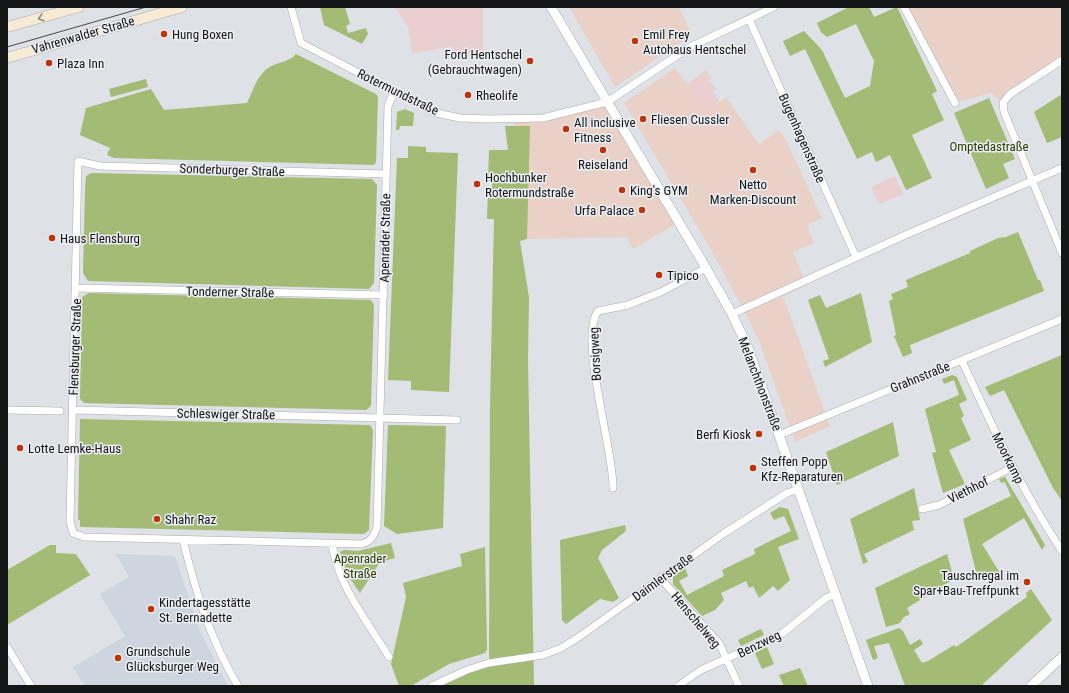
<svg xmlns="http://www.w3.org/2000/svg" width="1069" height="693" viewBox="0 0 1069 693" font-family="'Roboto Condensed',sans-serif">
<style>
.commercial{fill:#e9d1c7}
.industrial{fill:#eacfd1}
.built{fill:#cdd6df}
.green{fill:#a3bb74}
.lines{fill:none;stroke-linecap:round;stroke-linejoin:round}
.minor-casing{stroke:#a9acaf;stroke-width:8}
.tertiary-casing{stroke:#a9acaf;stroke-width:10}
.secondary-casing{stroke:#a9acaf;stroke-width:11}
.minor{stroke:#fff;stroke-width:7}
.tertiary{stroke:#fff;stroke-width:9}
.secondary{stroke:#f7ebd5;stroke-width:10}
.tram{stroke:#47484a;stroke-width:1}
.oneway{stroke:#918b80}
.poi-dot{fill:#bd340b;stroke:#ebeef2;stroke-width:1.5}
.labels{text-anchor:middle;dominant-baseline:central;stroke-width:3;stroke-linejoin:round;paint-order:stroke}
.poi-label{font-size:13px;fill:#151617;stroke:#ebeef2;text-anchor:start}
.street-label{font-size:13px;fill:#151617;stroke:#ebeef2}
.park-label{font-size:13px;fill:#2d3c02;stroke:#ebeef2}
</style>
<rect width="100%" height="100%" fill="#dee1e5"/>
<path class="commercial" d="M569 7H679L692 35 615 87Z
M904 7H1062V60L1003 103 991 93 955 103Z
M675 68 707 111 726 97 759 144 779 130 787 142 822 218 807 225 814 243 793 252 807 285 783 296 830 426 795 442 760 343 750 322 711 250 624 103Z
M607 102 679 222 633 249 627 237 527 239 520 241 513 225 514 120 543 118Z"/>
<path class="industrial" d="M397 7H483V53L457 55 451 47 412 53 408 27 396 8Z
M706 70 712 78 709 80 716 89 713 92 720 102 707 112 687 84Z
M895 176 903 194 879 204 871 187Z"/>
<path class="built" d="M116 554 175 556 199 629 228 686H85L73 667 125 636 100 594 129 577Z"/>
<path class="green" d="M320 7H345L350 24 346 26 348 33 366 28 368 34 362 44 324 25Z
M849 7H869L874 17 897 7 937 91 932 94 944 120 912 135 932 178 906 190 890 155 876 162 872 152 857 159 805 49 790 56 783 41 804 31 822 50 845 98 870 86 874 61 856 24 827 37 821 32 817 23Z
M296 54 376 94 378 97 376 162 374 165 114 158 107 155 110 148 80 135 86 108 151 89 164 110 247 103C253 91 256 77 268 68 277 62 290 62 296 54Z
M146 79 148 87 111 97 109 89Z
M1062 94V137L1047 143 1034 112Z
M989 98 1015 159 1003 164 1009 178 986 189 954 113Z
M405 109 414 113 413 126H400L399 130H396L397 112Z
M505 126H530L527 239 520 241 529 297 528 359 534 686H432L489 663 490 407 494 219H487L488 188H492V181H488L489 150H508Z
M408 146 426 147V152L458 153 449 392 411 390V381L388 380 397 158H408Z
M91 173 372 179 377 185 374 283 369 289 88 281 83 273 85 189 86 176Z
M1018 232 1038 280H1040L1044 291 910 345 912 353 903 357 894 336 896 335 889 301 893 299 891 294 908 287 906 280 970 253V251L998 238 1006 237Z
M89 293 371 300 374 305 371 405 369 408 366 410 84 403 80 399 82 297Z
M861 293 872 342 825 367 823 361 829 359 808 300 820 295 826 308Z
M1062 355V501L1053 488 1004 390 990 396 985 387Z
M952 375 957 377 967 400 959 404 964 416 961 418 971 440 949 450 965 484 943 493 932 453 936 452 925 409 959 395 954 380 944 384 942 379Z
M80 419 370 425 373 430 369 530 364 534 80 527V520H78Z
M893 422 899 456 837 485 826 452Z
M388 425 446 426 443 528 397 534 384 526Z
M1005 477 1045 545 1042 550 1024 518 982 544 1000 573 978 580 963 519 1011 496 1005 482 1001 483 999 479Z
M914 488 920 520 912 521 914 530 864 554 868 562 863 564 850 519Z
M780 507 788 509 799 539 778 547 790 580 778 591 773 586 759 598 753 586 749 588 746 581 721 593 724 600 715 610 702 616 673 584V577L685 568 688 576 679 581 687 595 724 576 722 570 755 554 754 549 791 531 784 516 774 520 770 513Z
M625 525 626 531 602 550 598 558 619 598 613 602 600 599 566 624 562 620 560 540Z
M391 543 395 558 380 562 360 593 347 574 340 552 344 550 358 551Z
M50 545H56V553L76 554 90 575 7 625V570Z
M485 547 487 649 485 653 449 664 411 686H399L391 664 406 597 403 583 462 566 460 554Z
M947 554 954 579 907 608 910 614 904 617 900 623 886 627 875 588Z
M1031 589 1052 620 981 686H905L889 643 874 646 878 658 873 660 866 640 899 628 903 631 910 645 920 639 923 644 914 650 922 663 928 661 954 645 956 647 1027 597 1026 593Z
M761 629 764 635 741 646 738 640Z
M767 647 774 664 762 669 755 653Z
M800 668 808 686H784L779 675Z"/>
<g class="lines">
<g class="minor-casing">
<path id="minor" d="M291 7 301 43 436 113 460 118 490 119 543 118 607 102 690 47 774 7
M904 7 955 103
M749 19 856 257
M1062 60 1009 95 1003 103 1004 112 1062 253
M386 174 100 166 78 161 70 521 73 533 84 537 361 544C371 542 374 536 377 527L388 106 394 92
M76 288 384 295
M732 314 903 236 1062 168
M962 361C992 426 1022 491 1062 551
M7 410 60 411
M73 410 457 420
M779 435 1062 319
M613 488C614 450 578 338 598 311L628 305 661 292 706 268
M922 509 939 505 1013 467
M183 540C196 593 210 639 238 686
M332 543C337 585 368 622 389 657
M660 578 719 643 739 686
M7 647 31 686
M432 686 467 670 489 663 543 655 561 648 579 637 723 534 787 493 799 489
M678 686 701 670 783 633 826 598 835 594"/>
</g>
<g class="tertiary-casing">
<path id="tertiary" d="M551 7 706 268 732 314 748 348 868 686
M1031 686 1062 657"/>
</g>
<g class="secondary-casing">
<path id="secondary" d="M7 27 79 7
M7 58 182 7"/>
</g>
<use href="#minor" class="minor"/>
<use href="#tertiary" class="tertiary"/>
<use href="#secondary" class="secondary"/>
<path class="tram" d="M7 47 146 7"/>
</g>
<defs><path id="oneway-chevron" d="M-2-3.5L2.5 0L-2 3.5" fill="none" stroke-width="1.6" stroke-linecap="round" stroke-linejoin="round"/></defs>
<use class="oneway" href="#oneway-chevron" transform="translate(41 18) rotate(164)"/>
<g class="poi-dot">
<circle cx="164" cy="34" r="4"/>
<circle cx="635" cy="41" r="4"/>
<circle cx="530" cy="61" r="4"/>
<circle cx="49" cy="63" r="4"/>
<circle cx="468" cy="95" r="4"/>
<circle cx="643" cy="119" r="4"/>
<circle cx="566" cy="129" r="4"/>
<circle cx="603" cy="150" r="4"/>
<circle cx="753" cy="170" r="4"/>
<circle cx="477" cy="184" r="4"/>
<circle cx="622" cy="190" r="4"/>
<circle cx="642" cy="210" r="4"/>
<circle cx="52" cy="238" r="4"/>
<circle cx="659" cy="275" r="4"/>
<circle cx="759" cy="434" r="4"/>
<circle cx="20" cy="448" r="4"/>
<circle cx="753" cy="468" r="4"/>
<circle cx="157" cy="519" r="4"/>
<circle cx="1027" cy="582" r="4"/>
<circle cx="151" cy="609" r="4"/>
<circle cx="118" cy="658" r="4"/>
</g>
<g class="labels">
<g class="poi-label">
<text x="172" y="34">Hung Boxen</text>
<text x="643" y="34">Emil Frey<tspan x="643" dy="15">Autohaus Hentschel</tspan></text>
<text x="522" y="54" text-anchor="end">Ford Hentschel<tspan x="522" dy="15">(Gebrauchtwagen)</tspan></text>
<text x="57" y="63">Plaza Inn</text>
<text x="476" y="95">Rheolife</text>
<text x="651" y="119">Fliesen Cussler</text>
<text x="574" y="122">All inclusive<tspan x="574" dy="15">Fitness</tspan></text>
<text x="603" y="164" text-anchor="middle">Reiseland</text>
<text x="485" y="177">Hochbunker<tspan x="485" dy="15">Rotermundstraße</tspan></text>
<text x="753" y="184" text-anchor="middle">Netto<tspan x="753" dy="15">Marken-Discount</tspan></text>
<text x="630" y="190">King's GYM</text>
<text x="634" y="210" text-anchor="end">Urfa Palace</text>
<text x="60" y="238">Haus Flensburg</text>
<text x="667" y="275">Tipico</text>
<text x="751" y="434" text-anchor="end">Berfi Kiosk</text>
<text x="28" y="448">Lotte Lemke-Haus</text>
<text x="761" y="461">Steffen Popp<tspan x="761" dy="15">Kfz-Reparaturen</tspan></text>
<text x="165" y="519">Shahr Raz</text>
<text x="1019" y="575" text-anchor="end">Tauschregal im<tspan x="1019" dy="15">Spar+Bau-Treffpunkt</tspan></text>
<text x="159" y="602">Kindertagesstätte<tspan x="159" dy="15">St. Bernadette</tspan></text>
<text x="126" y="651">Grundschule<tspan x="126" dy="15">Glücksburger Weg</tspan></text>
</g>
<g class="street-label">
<text transform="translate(83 35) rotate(-16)">Vahrenwalder Straße</text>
<text transform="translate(398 92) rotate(26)">Rotermundstraße</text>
<text transform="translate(802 138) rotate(66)">Bugenhagenstraße</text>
<text transform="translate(232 170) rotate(2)">Sonderburger Straße</text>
<text transform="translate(385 238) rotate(-89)">Apenrader Straße</text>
<text transform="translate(230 292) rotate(1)">Tonderner Straße</text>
<text transform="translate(75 347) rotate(-88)">Flensburger Straße</text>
<text transform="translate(595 354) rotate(-93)">Borsigweg</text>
<text transform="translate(920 377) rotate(-22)">Grahnstraße</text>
<text transform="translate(760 384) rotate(69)">Melanchthonstraße</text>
<text transform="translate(226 414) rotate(1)">Schleswiger Straße</text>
<text transform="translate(1008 458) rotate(63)">Moorkamp</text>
<text transform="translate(968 490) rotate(-27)">Viethhof</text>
<text transform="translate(663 577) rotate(-36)">Daimlerstraße</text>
<text transform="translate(696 620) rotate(50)">Henschelweg</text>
<text transform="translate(759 644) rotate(-26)">Benzweg</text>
</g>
<g class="park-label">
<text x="989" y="146">Omptedastraße</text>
<text x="360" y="558">Apenrader<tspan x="360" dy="15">Straße</tspan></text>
</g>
</g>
<rect width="1069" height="693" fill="none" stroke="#151617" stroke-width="16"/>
</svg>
